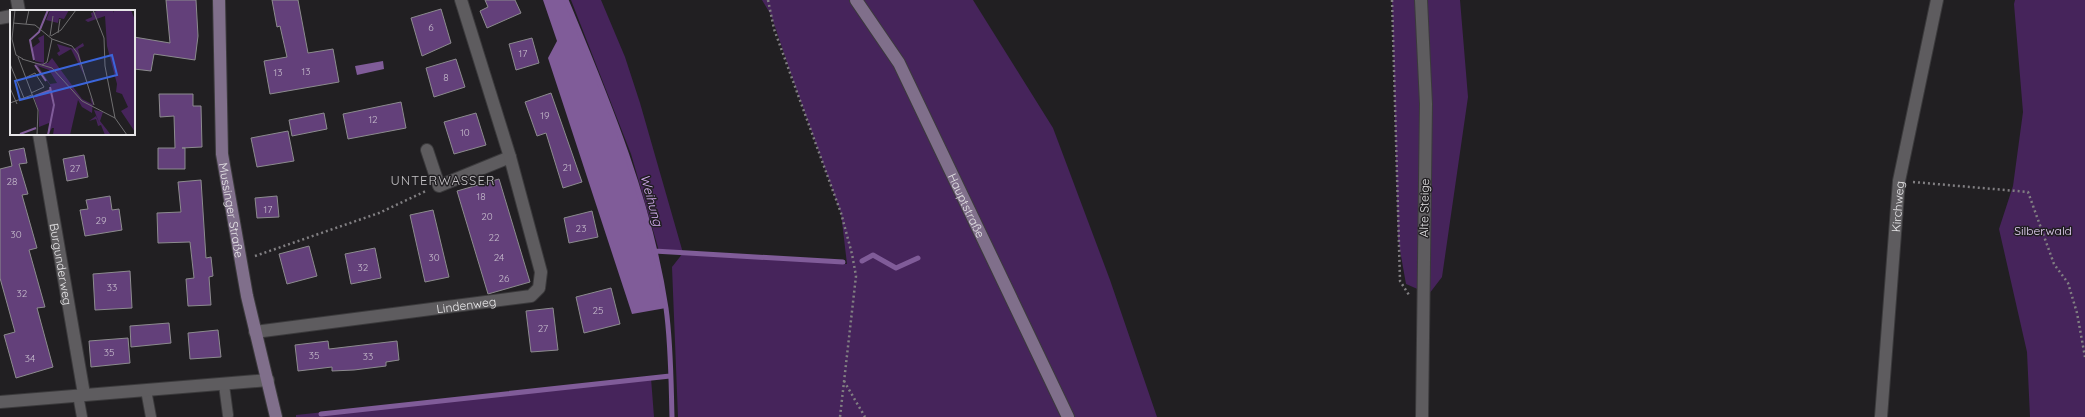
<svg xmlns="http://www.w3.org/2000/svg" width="2085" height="417" viewBox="0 0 2085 417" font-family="Quicksand,sans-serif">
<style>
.green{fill:#46245b}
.water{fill:#805c99}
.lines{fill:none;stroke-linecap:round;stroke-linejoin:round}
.stream{stroke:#805c99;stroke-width:5}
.building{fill:#63407a;stroke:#8c8b8e}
.lane-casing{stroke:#3b3a3c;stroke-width:12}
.street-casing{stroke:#3b3a3c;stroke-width:14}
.secondary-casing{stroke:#3b3a3c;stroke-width:14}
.path{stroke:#817f82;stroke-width:2.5;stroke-dasharray:2 3;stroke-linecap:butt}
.lane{stroke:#5e5c5f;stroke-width:10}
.street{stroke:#5e5c5f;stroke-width:12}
.secondary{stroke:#806f8b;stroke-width:12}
.labels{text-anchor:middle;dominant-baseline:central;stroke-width:3;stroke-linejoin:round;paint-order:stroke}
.number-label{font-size:10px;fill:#c6bccc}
.street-label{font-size:12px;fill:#e7e6e8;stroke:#211f22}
.park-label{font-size:12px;fill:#ecd8fc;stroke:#211f22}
.neighbourhood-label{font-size:13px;letter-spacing:1px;fill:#c5c3c6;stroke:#211f22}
.water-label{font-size:13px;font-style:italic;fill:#d7aff4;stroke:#211f22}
.inset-river{fill:none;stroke:#805c99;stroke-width:2}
.inset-road{fill:none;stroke:#706f71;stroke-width:1}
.view{fill:#3b65da;fill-opacity:0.15;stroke:#3b65da;stroke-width:2}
.inset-edge{fill:none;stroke:#e7e6e8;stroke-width:2}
</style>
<rect width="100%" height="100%" fill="#211f22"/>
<path class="green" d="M571 0H601L625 57 640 103 683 253 847 264 841 213 792 77 771 15 762 0H973L1053 128 1110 280 1157 417H678L672 267 683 253 659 251 631 154Z
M1392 0H1460L1468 97 1442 277 1429 294 1406 284 1398 239Z
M2015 0H2085V417H2030L2027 352 1999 229 2013 186 2023 112 2014 4Z
M651 378 654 417H296V415Z"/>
<path class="water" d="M543 0H565C586 51 611 102 628 155 644 205 655 257 666 308L632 314 548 58 557 41Z
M383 61 384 69 357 75 355 66Z"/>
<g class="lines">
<path class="stream" d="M566 0C607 99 650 201 666 308 671 344 671 381 672 417
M654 251 843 262
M862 261 873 255 896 268 918 258
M321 414 670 376"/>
</g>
<path class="building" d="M166 0H196L198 36 195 60 154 54 151 71 134 69V37L170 43Z
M272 0H298L308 53 333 49 339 82 270 94 264 61 287 57 280 26 277 27Z
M485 0H515L521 13 487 28 480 11 488 7Z
M441 9 451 43 422 56 411 18Z
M532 38 539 63 516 70 509 44Z
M456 59 465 87 434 97 426 68Z
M551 93 582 182 563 188 546 133 537 136 525 102Z
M159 94H193V106H201L202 147 182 148H185V169H158V148H175L174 116 160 117Z
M401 102 406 128 348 139 343 114Z
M324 113 327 129 292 136 289 120Z
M476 113 486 145 454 154 444 122Z
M288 131 294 161 257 167 251 138Z
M24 148 27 163 19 164 28 194 22 195 37 248 29 250 45 307 37 308 53 367 16 378 4 335 15 332 0 278V169L12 166 9 151Z
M84 155 88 177 67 181 63 159Z
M499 179 530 282 488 294 457 191Z
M201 180 206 258 211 257 213 276 209 277 211 305 188 306 186 279 194 278 190 242 158 243 157 213 181 212 178 182Z
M110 196 112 210 119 209 122 230 85 236 80 210 88 209 86 200Z
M277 196 279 217 257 218 255 198Z
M433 210 449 277 425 282 410 215Z
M592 211 598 237 569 243 564 218Z
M309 246 317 276 287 284 279 254Z
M375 248 381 278 351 284 345 254Z
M130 271 132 308 95 310 93 274Z
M611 288 620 324 584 333 576 297Z
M553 308 558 350 531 352 526 311Z
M169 323 171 343 131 347 130 326Z
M218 330 221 357 190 359 188 333Z
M128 338 130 363 91 367 89 341Z
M328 341 329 349 397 341 399 360 386 362V366L354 370 332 371V367L298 371 295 345Z"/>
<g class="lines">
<g class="lane-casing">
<path id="lane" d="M224 385 228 415
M146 390 151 417
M78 395 82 417"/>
</g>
<g class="street-casing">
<g id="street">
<path d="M17 0 19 11"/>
<path d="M1421 0 1426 104 1422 417"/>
<path d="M0 18 11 16"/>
<path id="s1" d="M39 134 84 394"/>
<path d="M427 150 439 186 510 157"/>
<path id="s2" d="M255 332 531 296 539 288 541 272 510 157 461 0"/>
<path d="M0 402 268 380"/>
<path id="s3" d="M1881 417 1899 181 1937 0"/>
</g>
</g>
<g class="secondary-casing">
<g id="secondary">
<path id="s4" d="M219 0 222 154 247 296 276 417"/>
<path id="s5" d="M856 0 899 63 1068 417"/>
</g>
</g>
<path class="path" d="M768 0 774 29 841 213 852 254 856 276 840 417
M1392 0 1400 281 1409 295
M1913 182 2028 192 2054 264 2068 283 2077 313 2085 357
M255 256 379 213 426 191
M844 381 865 417"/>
<use href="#lane" class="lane"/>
<use href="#street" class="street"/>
<use href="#secondary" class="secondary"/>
</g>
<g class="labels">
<g class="number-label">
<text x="431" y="27">6</text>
<text x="523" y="53">17</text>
<text x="306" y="71">13</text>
<text x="278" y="72">13</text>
<text x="446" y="77">8</text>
<text x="545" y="115">19</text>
<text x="373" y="119">12</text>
<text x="465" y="132">10</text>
<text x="567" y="167">21</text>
<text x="75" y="168">27</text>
<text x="12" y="181">28</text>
<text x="481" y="196">18</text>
<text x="268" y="209">17</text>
<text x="487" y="216">20</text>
<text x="101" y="220">29</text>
<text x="581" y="228">23</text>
<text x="16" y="234">30</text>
<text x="494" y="237">22</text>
<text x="434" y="257">30</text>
<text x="499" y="257">24</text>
<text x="363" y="267">32</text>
<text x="504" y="278">26</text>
<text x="112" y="287">33</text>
<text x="22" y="293">32</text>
<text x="598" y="310">25</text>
<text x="543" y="328">27</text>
<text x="109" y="352">35</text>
<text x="314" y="355">35</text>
<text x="368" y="356">33</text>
<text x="30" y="358">34</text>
</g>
<g class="street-label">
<text stroke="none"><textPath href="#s5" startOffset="234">Hauptstraße</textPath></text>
<text stroke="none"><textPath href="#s3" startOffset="211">Kirchweg</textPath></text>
<text transform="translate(1424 208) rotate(-89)">Alte Steige</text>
<text stroke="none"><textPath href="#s4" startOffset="211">Mussinger Straße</textPath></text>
<text stroke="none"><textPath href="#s1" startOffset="132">Burgunderweg</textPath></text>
<text stroke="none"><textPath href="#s2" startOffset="213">Lindenweg</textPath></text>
</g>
<g class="park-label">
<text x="2043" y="230">Silberwald</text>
</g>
<g class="neighbourhood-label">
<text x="443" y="180">UNTERWASSER</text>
</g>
<g class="water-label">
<text transform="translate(652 200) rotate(75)">Weihung</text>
</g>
</g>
<g transform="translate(10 10)">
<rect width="125" height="125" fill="#211f22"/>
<path d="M40 0H59L54 9 49 8 48 13 36 10ZM90 0H103V3L104 0H121L125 10V122L111 101 118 97 112 84 106 82 107 74 97 36 95 6 78 12 75 10 82 7 81 3ZM34 25V53L25 51 22 38 30 32 28 28ZM73 33 74 36 68 39 75 67 61 39 49 46 47 43 50 41 47 34 64 39ZM42 48 72 89 82 94 80 87 83 91 82 103 72 97 68 90 60 125H43L44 118H42L38 125 39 113 29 117V102L24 87 40 80 44 97 45 95 40 75 25 53H38ZM28 56 39 60 47 73 40 74ZM84 100 93 102 90 111 101 125H95L91 115 88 116 86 109 79 111 86 106 90 115Z" fill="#46245b" fill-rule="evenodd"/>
<path class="inset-river" d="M24 50 20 30 29 22 38 0M25 55 36 71M25 86 41 80M10 124 26 118M38 125 44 95 40 77"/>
<path class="inset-road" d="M5 0 2 29 6 45 13 49M83 0 94 28 95 56 105 108M3 13 25 15 42 29 62 36 68 44 84 95M16 14 19 0M48 23 50 9M40 26 43 6M41 26 51 20 66 0M8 47 28 100 27 125M12 49 42 58 72 91 105 108 117 125M0 54 14 88M32 55 37 52 42 29M15 68 25 63 34 77 21 83M0 78 7 94M0 93 22 85"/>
<path class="view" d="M102 45 107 65 10 90 5 71Z"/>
<rect width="125" height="125" class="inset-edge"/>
</g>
</svg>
